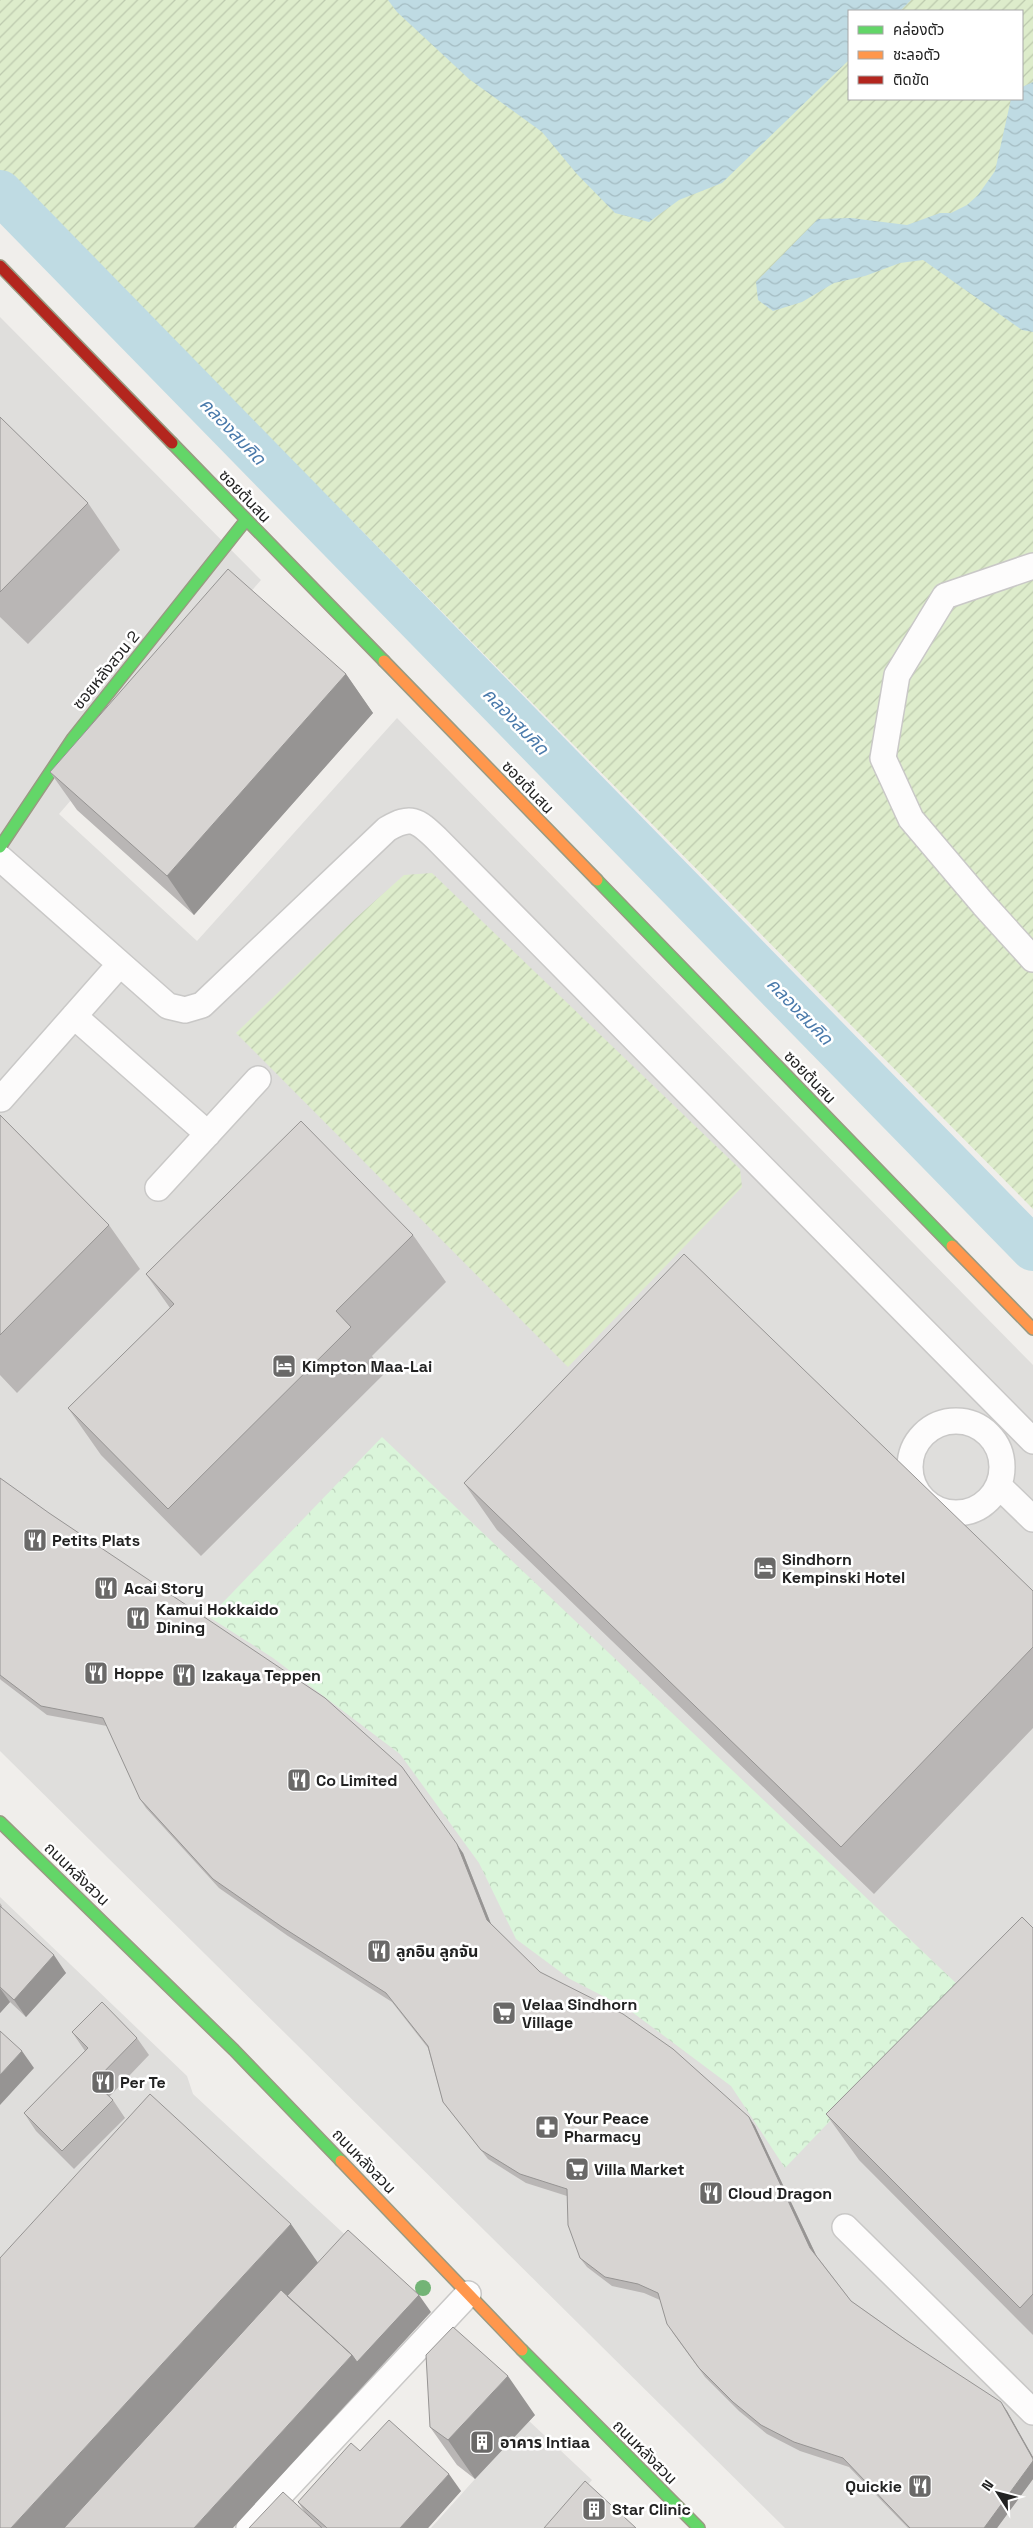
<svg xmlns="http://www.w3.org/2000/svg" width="1033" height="2528" viewBox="0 0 1033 2528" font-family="'Space Grotesk','Noto Sans Thai',sans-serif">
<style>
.residential{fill:#dfdedc}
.park{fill:url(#park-crowns)}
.garden{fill:url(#garden-furrows);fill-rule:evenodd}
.water{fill:url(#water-waves)}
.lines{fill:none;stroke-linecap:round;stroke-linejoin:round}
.canal{stroke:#bfdbe3;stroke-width:44}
.lane-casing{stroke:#c9c8c7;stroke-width:28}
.fast-casing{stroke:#999a82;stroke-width:14}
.slow-casing{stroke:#999a82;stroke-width:14}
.jam-casing{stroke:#999a82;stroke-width:14}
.lane{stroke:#fdfcfc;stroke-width:25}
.fast{stroke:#63d668;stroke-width:11}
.slow{stroke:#ff974d;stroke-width:11}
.jam{stroke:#b3261e;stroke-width:11}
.tree{fill:#73b476}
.wall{fill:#b9b6b5}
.shaded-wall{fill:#969493}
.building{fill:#d7d4d2;stroke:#969493}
.labels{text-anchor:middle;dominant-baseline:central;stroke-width:5;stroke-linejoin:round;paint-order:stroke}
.street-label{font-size:16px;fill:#222;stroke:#fff}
.poi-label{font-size:16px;font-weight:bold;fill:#222;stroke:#fff;text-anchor:start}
.water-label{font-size:18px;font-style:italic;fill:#4a7aab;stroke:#fff}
</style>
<defs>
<pattern id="park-crowns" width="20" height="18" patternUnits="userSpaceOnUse" patternTransform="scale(1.25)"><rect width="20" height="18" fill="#daf5da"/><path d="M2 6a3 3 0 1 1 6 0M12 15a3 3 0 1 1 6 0" fill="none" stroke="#bbd2bb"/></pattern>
<pattern id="garden-furrows" width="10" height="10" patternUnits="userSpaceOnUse" patternTransform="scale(1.25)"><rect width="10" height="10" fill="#ddeccb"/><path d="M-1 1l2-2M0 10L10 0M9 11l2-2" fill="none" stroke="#bdcaae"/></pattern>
<pattern id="water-waves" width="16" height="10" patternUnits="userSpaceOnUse" patternTransform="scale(1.25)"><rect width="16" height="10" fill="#bfdbe3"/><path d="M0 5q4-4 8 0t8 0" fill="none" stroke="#a4bcc2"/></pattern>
</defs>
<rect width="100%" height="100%" fill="#f0eeeb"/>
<path class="residential" d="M0 317 261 580 59 814 197 941 397 718 1033 1365V2528H785L0 1751Z
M0 1897 187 2076 193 2094 355 2244 0 2528Z
M528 2420 592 2480 549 2528H431Z"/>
<path class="park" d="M382 1437 959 1986 785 2168 731 2086 628 2009 570 1979 516 1939 479 1863 400 1754 273 1658 209 1617Z"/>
<path class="garden" d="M0 0H1033V1209L361 530 0 172ZM849 11H1022V99H849Z
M432 873 740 1169 742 1187 568 1367 236 1033 356 918 404 875Z"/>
<path class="water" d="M388 0H911L900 11H849V60L722 183 679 200 649 222 615 213 576 173 542 132 469 79 397 12Z
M1033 82V332L1022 330 923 260 900 263 865 276 834 283 802 302 773 311 758 300 756 282 818 219 851 218 907 225 940 213H951L967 205 978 195 995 171 1011 99H1022V87Z"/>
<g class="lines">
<path class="canal" d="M0 192 1033 1249"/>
<g class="lane-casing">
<path id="lane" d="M1033 566 945 596 897 675 883 758 911 819 984 905 1033 959
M0 858 168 1006 185 1010 202 1005 387 829C411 815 417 820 436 838L1033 1441
M74 1016 208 1134
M1 1099 120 964
M158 1188 258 1079
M910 1467a46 46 0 1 1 92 0a46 46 0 1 1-92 0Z
M999 1486 1033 1519
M845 2227 1033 2412
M249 2528 468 2294"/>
</g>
<g class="fast-casing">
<path id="fast" d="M172 443 384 661
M0 847 73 738 246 520
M597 880 952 1246
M0 1822 234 2050 341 2161
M522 2350 699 2528"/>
</g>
<g class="slow-casing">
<path id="slow" d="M384 661 597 880
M952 1246 1033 1329
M341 2161 522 2350"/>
</g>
<g class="jam-casing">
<path id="jam" d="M0 266 172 443"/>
</g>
<use href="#lane" class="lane"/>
<use href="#fast" class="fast"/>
<use href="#slow" class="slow"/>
<use href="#jam" class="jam"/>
</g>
<circle class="tree" cx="423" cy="2288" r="8"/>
<path class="wall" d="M0 417 88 503 120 550 28 644 0 617Z
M346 674 373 713 194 915 77 810 50 772Z
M0 1115 109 1225 140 1269 17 1393 0 1375Z
M413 1235 446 1282 372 1356 384 1374 201 1556 101 1455 68 1408 170 1308 146 1274Z
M0 1478 463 1853 491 1924 540 1972 749 2117 755 2126 816 2255 851 2301 1007 2411 1033 2457V2479L997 2528H908L849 2467 800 2451 767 2434 739 2411 705 2377 673 2333 660 2300 644 2293 612 2286 587 2267 580 2258 567 2196 526 2183 488 2159 443 2102 428 2048 392 2002 288 1936 219 1888 146 1808 140 1799 107 1726 47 1715 1 1680 0 1679Z
M464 1483 1033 1591V1728L874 1894 497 1530Z
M0 1903 2 1906 1 1907 66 1973 26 2017 10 2002 0 2013Z
M1033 1928V2335L859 2160 826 2114Z
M72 2032 137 2038 149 2055 109 2097 113 2100 125 2118 74 2169 36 2131 24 2113 85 2051Z
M535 2415 475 2479 457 2465 430 2427Z
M360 2451 461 2491 428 2528H249L306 2514 298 2502Z"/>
<path class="shaded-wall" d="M346 674 373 713 194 915 167 876Z
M457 1844 463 1853 493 1929 487 1920Z
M54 1955 66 1973 26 2017 14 2000Z
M0 1988 10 2002 0 2013Z
M22 2051 34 2068 0 2105V2075Z
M749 2117 755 2126 817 2257 810 2248Z
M291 2224 323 2270 86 2528H11Z
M419 2295 431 2312 233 2528H194L352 2355Z
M508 2376 535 2415 475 2479 448 2440Z
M1001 2402 1007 2411 1033 2457V2459Z
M1033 2461V2479L997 2528H984Z
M449 2474 461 2491 428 2528H400Z"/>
<path class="building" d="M0 417 88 503 0 592Z
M228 569 346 674 167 876 50 772Z
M0 1115 109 1225 0 1335Z
M301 1121 413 1235 336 1311 351 1327 168 1509 68 1408 174 1304 146 1274Z
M684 1254 1033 1591V1647L841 1847 464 1483Z
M0 1478 49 1513 325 1698 402 1767 457 1844 487 1920 540 1972 623 2014 673 2049 749 2117 810 2248 851 2301 906 2340 1001 2402 1033 2459V2461L984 2528H910L843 2458 794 2442 761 2425 733 2402 699 2368 667 2324 658 2293 638 2284 605 2277 580 2258 568 2225 567 2189 520 2174 481 2150 443 2102 428 2046 386 1993 282 1927 213 1879 140 1799 103 1718 41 1706 0 1675Z
M0 1906 54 1955 14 2000 0 1987Z
M1022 1917 1033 1928V2294L1020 2308 826 2114Z
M102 2002 137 2038 94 2082 113 2100 62 2151 24 2113 88 2048 72 2032Z
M0 2031 22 2051 0 2075Z
M150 2094 291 2224 11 2528H0V2258Z
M348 2230 419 2295 357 2362 352 2355 287 2296Z
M281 2290 352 2355 194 2528H64Z
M453 2327 508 2376 448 2440 430 2427 426 2355Z
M389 2420 449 2474 400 2528H327L298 2502 351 2443 360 2451Z
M585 2481 636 2528H544Z
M283 2492 322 2528H249Z"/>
<defs>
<g id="hotel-square" transform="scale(1.25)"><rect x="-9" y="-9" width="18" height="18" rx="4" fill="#6a6968" stroke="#fff"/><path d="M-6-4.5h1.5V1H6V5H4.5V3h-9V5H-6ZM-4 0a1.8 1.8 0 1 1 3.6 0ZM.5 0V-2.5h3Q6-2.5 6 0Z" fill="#fff"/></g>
<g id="restaurant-square" transform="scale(1.25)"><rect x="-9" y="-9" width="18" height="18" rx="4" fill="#6a6968" stroke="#fff"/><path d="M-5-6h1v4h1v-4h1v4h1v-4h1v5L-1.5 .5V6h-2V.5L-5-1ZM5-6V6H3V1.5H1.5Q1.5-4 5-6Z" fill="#fff"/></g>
<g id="supermarket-square" transform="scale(1.25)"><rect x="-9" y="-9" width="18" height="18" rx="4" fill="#6a6968" stroke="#fff"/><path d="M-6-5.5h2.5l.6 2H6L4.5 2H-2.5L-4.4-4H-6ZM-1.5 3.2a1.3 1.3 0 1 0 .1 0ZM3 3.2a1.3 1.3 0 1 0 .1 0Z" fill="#fff"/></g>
<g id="pharmacy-square" transform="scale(1.25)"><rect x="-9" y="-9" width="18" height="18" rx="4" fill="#6a6968" stroke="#fff"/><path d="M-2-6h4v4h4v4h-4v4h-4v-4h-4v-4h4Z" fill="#fff"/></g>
<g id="building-square" transform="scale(1.25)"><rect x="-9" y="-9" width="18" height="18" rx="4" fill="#6a6968" stroke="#fff"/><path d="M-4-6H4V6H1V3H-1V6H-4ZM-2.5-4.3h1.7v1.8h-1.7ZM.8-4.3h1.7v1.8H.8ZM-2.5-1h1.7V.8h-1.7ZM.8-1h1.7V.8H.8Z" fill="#fff"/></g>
</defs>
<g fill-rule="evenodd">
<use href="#hotel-square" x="284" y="1366"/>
<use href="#restaurant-square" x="35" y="1540"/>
<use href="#hotel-square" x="765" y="1568"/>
<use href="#restaurant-square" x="106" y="1588"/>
<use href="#restaurant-square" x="138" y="1618"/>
<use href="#restaurant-square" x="96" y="1673"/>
<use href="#restaurant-square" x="184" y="1675"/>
<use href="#restaurant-square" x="299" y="1780"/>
<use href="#restaurant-square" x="379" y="1951"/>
<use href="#supermarket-square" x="504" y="2013"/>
<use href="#restaurant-square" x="103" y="2082"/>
<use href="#pharmacy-square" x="547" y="2127"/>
<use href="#supermarket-square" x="577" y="2169"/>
<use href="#restaurant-square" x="711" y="2193"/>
<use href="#building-square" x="482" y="2442"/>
<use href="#restaurant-square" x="920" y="2486"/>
<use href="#building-square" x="594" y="2509"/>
</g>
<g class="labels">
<g class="street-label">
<text transform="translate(245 496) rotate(46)">ซอยต้นสน</text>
<text transform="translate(106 670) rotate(-51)">ซอยหลังสวน 2</text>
<text transform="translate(528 787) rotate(46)">ซอยต้นสน</text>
<text transform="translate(810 1077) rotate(46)">ซอยต้นสน</text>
<text transform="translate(77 1874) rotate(44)">ถนนหลังสวน</text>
<text transform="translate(364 2161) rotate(46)">ถนนหลังสวน</text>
<text transform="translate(645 2452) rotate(45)">ถนนหลังสวน</text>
</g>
<g class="poi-label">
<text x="302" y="1366">Kimpton Maa-Lai</text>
<text x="52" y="1540">Petits Plats</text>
<text x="782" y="1559">Sindhorn<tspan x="782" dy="18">Kempinski Hotel</tspan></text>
<text x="124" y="1588">Acai Story</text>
<text x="156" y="1609">Kamui Hokkaido<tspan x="156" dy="18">Dining</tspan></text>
<text x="114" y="1673">Hoppe</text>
<text x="202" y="1675">Izakaya Teppen</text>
<text x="316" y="1780">Co Limited</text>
<text x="396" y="1951">ลูกอิน ลูกจัน</text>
<text x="522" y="2004">Velaa Sindhorn<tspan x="522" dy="18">Village</tspan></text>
<text x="120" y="2082">Per Te</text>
<text x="564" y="2118">Your Peace<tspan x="564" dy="18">Pharmacy</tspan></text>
<text x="594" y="2169">Villa Market</text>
<text x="728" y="2193">Cloud Dragon</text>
<text x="500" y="2442">อาคาร Intiaa</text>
<text x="902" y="2486" text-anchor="end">Quickie</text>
<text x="612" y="2509">Star Clinic</text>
</g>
<g class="water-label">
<text transform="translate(233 431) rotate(46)">คลองสมคิด</text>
<text transform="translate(516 721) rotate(46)">คลองสมคิด</text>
<text transform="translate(800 1011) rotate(46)">คลองสมคิด</text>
</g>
</g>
<rect x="848" y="10" width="175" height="90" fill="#ffffff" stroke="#a7a7a7"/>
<rect x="858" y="26" width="25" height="8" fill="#63d668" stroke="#a7a7a7"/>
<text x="893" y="35" font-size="15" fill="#222222">คล่องตัว</text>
<rect x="858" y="51" width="25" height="8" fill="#ff974d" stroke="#a7a7a7"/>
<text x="893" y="60" font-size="15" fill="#222222">ชะลอตัว</text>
<rect x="858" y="76" width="25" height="8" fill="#b3261e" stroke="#a7a7a7"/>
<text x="893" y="85" font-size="15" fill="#222222">ติดขัด</text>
<g transform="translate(998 2493) rotate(306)" stroke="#ffffff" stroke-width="4" paint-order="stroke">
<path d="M0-4L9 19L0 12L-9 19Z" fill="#222222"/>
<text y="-8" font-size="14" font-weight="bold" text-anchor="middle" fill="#222222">N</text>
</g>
</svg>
